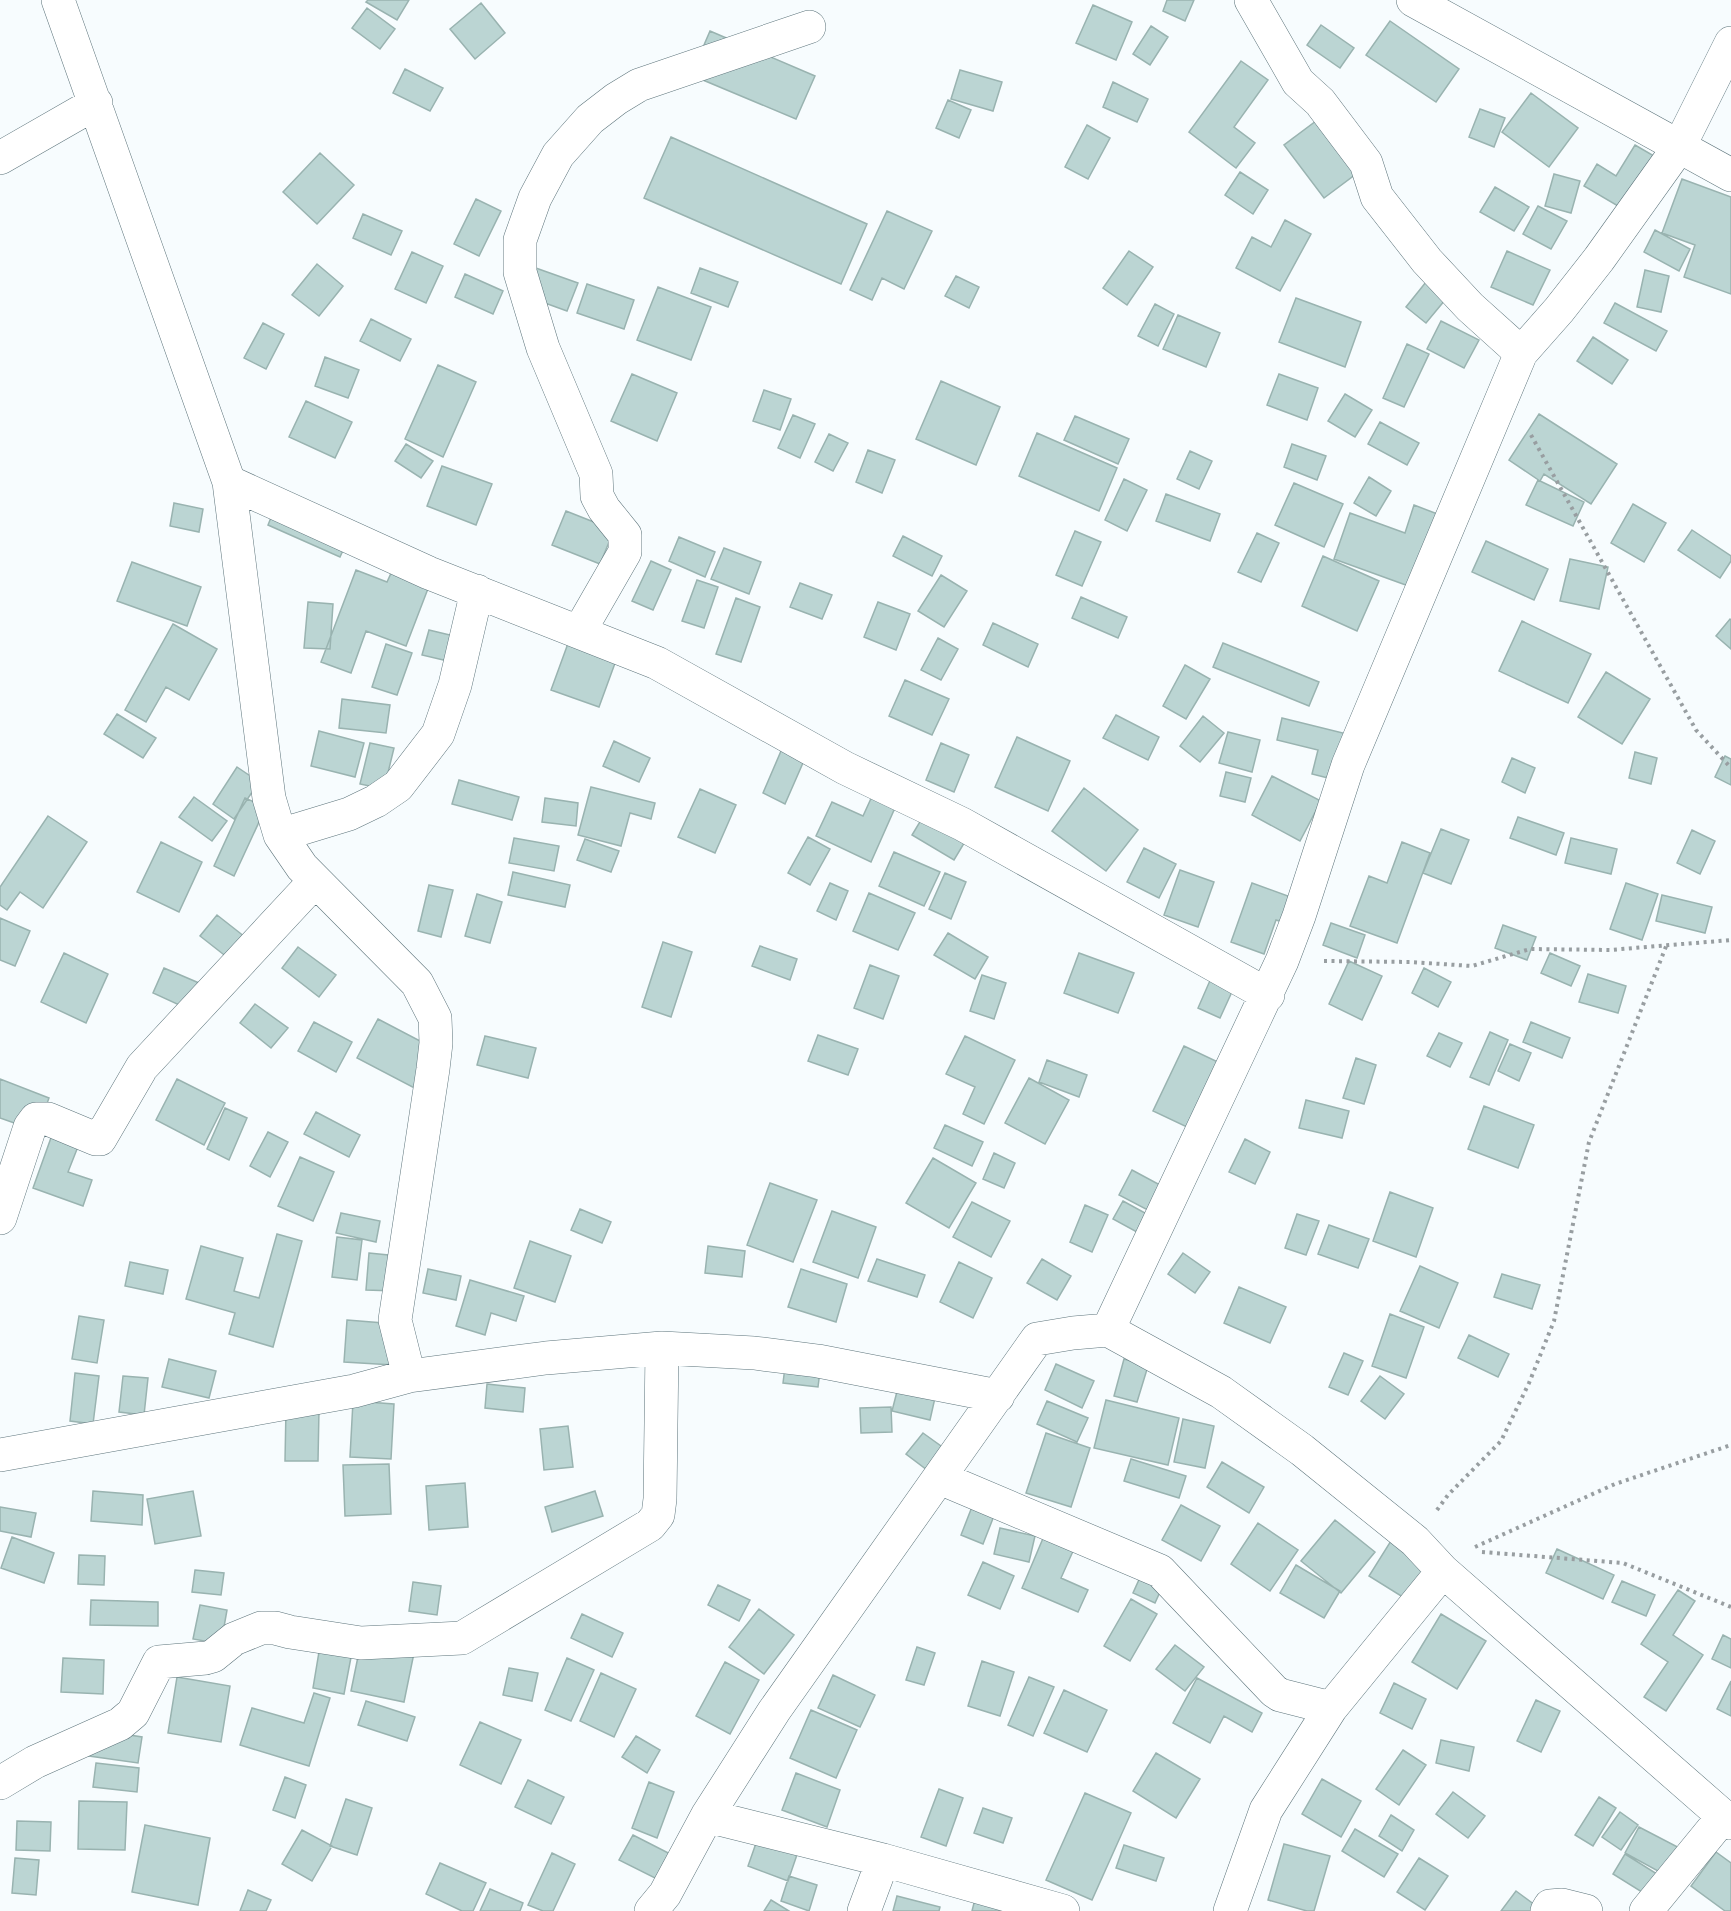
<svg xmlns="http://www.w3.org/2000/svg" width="1731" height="1911" viewBox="0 0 1731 1911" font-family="Literata,serif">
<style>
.building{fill:#bbd5d3;stroke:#99b3b0;stroke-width:1.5}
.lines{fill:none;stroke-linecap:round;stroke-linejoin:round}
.street-casing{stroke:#5e757c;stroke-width:34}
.secondary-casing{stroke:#5e757c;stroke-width:34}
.path{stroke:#989ea1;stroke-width:4;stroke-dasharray:3 4.5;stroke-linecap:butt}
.street{stroke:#fff;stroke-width:33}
.secondary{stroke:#fff;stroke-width:33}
</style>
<rect width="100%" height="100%" fill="#f7fcfe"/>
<path class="building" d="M368 0H409L397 20 366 2Z
M1167 0H1194L1185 21 1163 11Z
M481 3 505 33 475 59 450 29Z
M1093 5 1132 22 1116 60 1076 43Z
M367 8 395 29 380 49 352 28Z
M1390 21 1459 69 1436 102 1366 55Z
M1321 25 1354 48 1340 68 1307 45Z
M1151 26 1168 37 1150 65 1133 54Z
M710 31 815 76 796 119 691 75Z
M1241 61 1268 80 1234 127 1255 143 1236 168 1189 132Z
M405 69 443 88 430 111 393 93Z
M960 70 1002 82 993 111 951 99Z
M1113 82 1148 99 1137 122 1103 107Z
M1531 93 1578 128 1549 167 1502 132Z
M948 100 971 110 959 138 936 128Z
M1480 109 1505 118 1494 147 1469 137Z
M1324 115 1364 168 1324 198 1284 145Z
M1087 125 1110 138 1088 179 1065 167Z
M671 137 867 224 841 284 644 198Z
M1635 145 1654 156 1623 209 1584 186 1597 164 1616 176Z
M320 153 354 185 317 224 283 192Z
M1240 172 1268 190 1253 214 1225 195Z
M1554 174 1580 181 1571 213 1545 206Z
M1682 179 1731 197V294L1684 277 1695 245 1662 233Z
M1495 187 1529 207 1514 231 1480 212Z
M476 199 501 211 479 256 454 244Z
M1538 206 1567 221 1551 249 1523 234Z
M887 211 932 231 904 289 882 278 872 300 850 290Z
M363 214 402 231 391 255 353 238Z
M1285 220 1311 234 1280 291 1236 268 1252 237 1271 247Z
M1655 230 1690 249 1679 271 1644 252Z
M1129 251 1153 267 1127 305 1103 288Z
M1507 251 1550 270 1533 305 1491 287Z
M412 252 443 266 426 303 395 289Z
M317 264 343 286 319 316 292 295Z
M533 267 578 283 567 311 523 295Z
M700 268 738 282 728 307 691 293Z
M1645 270 1669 276 1661 312 1637 307Z
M465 274 503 291 493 314 455 297Z
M956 276 979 287 969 308 945 296Z
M1430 277 1450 294 1426 323 1406 307Z
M587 284 634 300 624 329 577 313Z
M658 287 711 307 691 360 637 340Z
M1296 298 1361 322 1345 367 1279 342Z
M1615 303 1667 331 1656 351 1604 323Z
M1155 304 1174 314 1158 346 1138 336Z
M1178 315 1220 333 1206 367 1163 349Z
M371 319 411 339 400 361 360 341Z
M1441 321 1479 340 1464 368 1427 349Z
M263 323 284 334 266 369 244 358Z
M1593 337 1628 360 1612 384 1577 361Z
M1407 344 1429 354 1404 407 1383 398Z
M325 357 359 370 348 398 315 386Z
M438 365 476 382 443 457 405 439Z
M632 374 677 393 657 441 611 421Z
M1279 374 1318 388 1307 420 1267 405Z
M941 381 1000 407 976 465 916 439Z
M764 390 791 399 780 430 753 421Z
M1345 394 1372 410 1355 437 1328 421Z
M306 401 352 422 335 458 289 437Z
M1539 414 1617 464 1591 504 1544 474 1540 481 1509 460Z
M793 415 815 424 800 458 778 448Z
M1075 416 1129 439 1118 464 1064 440Z
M1380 422 1419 443 1407 465 1368 444Z
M1037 433 1117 468 1099 511 1019 476Z
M829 434 848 443 833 471 815 462Z
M406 444 433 461 421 478 395 461Z
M1292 444 1326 456 1317 480 1284 467Z
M868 450 895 460 882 493 856 482Z
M1190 451 1212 461 1199 489 1177 479Z
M442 466 492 484 476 525 427 506Z
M1369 477 1391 491 1376 516 1354 503Z
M1124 479 1147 490 1127 531 1105 520Z
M1538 480 1584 502 1573 526 1526 505Z
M1294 483 1343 504 1324 547 1275 525Z
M1166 494 1220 514 1210 541 1156 521Z
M174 503 203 509 199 532 170 526Z
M1633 504 1666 523 1644 562 1611 543Z
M276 505 349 537 340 557 268 525Z
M1414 505 1440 515 1414 588 1334 559 1350 513 1405 533Z
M566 511 614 530 600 564 552 545Z
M1692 530 1731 556V561L1720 578 1678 550Z
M1075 531 1101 542 1082 586 1056 575Z
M1257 533 1279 543 1261 582 1238 572Z
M903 536 942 556 932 576 893 556Z
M679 537 715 552 705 577 669 561Z
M1486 541 1548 569 1534 600 1472 572Z
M724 548 761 562 749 594 711 579Z
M1323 556 1379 581 1357 631 1302 606Z
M1570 559 1608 567 1599 609 1560 601Z
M397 560 434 573 406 646 366 631 351 673 321 662 356 570 387 582Z
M651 561 671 570 653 610 632 601Z
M132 562 201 587 187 626 117 601Z
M941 575 967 591 944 627 918 611Z
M697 580 718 587 704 628 682 621Z
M800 583 832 595 822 619 790 607Z
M1081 597 1127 617 1118 638 1072 618Z
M736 598 760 607 741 662 716 654Z
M308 602 333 604 330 649 304 648Z
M878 602 910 614 896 650 864 637Z
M1730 619 1731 620V649L1716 636Z
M1522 621 1591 654 1568 703 1499 671Z
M993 623 1038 644 1028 667 983 645Z
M173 624 217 649 189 700 166 687 146 722 125 710Z
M429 630 475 641 469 666 422 655Z
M570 638 618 655 599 707 551 690Z
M938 638 958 649 941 680 921 670Z
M1223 643 1319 682 1309 706 1213 667Z
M386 644 412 653 397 695 372 687Z
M1185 665 1210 679 1186 719 1163 706Z
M1606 672 1650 699 1622 744 1578 717Z
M905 680 949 699 932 735 889 716Z
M342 699 390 705 386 733 339 728Z
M117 714 156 738 143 758 104 734Z
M1116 715 1159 737 1148 760 1103 738Z
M1203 716 1224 733 1200 762 1180 746Z
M1282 718 1351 735 1340 781 1312 774 1318 750 1277 740Z
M790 730 813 740 785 804 763 793Z
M319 731 364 743 355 777 311 766Z
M1228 732 1260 740 1252 772 1219 763Z
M1017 737 1070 761 1048 811 995 787Z
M614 741 650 758 639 782 603 766Z
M370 743 394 748 384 789 360 784Z
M941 743 969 755 954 792 926 780Z
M1635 752 1657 758 1651 784 1629 778Z
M1725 756 1731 759V785L1715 777Z
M1512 758 1535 768 1525 793 1502 782Z
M237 767 259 782 234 819 213 804Z
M1226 772 1251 778 1245 802 1220 796Z
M1272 776 1321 801 1300 841 1252 815Z
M459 780 519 797 512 820 452 804Z
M879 781 902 792 871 862 816 836 832 802 863 816Z
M591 787 655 803 651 819 630 813 621 846 578 835Z
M1084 788 1138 830 1106 871 1052 831Z
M700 789 736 805 715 853 678 837Z
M194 797 227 821 212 841 179 817Z
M245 798 266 807 234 876 214 866Z
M545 798 578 803 576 826 542 822Z
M924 815 966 840 954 860 912 835Z
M48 816 87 842 43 908 20 892 7 910 0 905V887Z
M1518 817 1564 833 1556 855 1510 838Z
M1441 829 1469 840 1451 884 1423 873Z
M1692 830 1715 841 1700 874 1677 863Z
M808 837 830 849 810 885 788 873Z
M514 838 559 846 554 871 509 863Z
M1571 838 1617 849 1611 874 1565 863Z
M585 839 619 851 611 872 577 860Z
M161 842 202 862 179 912 137 892Z
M1402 842 1430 853 1397 943 1350 926 1369 876 1387 883Z
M1144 848 1176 864 1159 898 1127 882Z
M894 852 940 872 924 906 879 886Z
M1180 870 1214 882 1198 927 1164 915Z
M513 872 570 885 565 907 508 895Z
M945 873 966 882 951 919 929 909Z
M830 883 848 891 836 920 817 911Z
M1252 883 1307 903 1298 927 1276 920 1264 954 1231 942Z
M1626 883 1658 894 1642 940 1610 929Z
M429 885 453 890 441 937 418 931Z
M869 893 915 913 898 950 853 931Z
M477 894 502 902 490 943 465 936Z
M1662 895 1712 907 1705 933 1656 921Z
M217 915 254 944 237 965 200 936Z
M0 918 30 931 15 966 0 960Z
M1331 923 1365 935 1357 958 1323 945Z
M1503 925 1536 937 1527 960 1495 948Z
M948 933 988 957 975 979 934 955Z
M663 942 692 952 671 1017 642 1007Z
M760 946 797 959 790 980 752 966Z
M298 947 336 975 319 997 282 968Z
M64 953 108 974 86 1023 41 1002Z
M1079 953 1134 973 1118 1013 1064 993Z
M1550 953 1580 966 1571 986 1541 973Z
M1219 960 1242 970 1220 1018 1198 1008Z
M1349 961 1382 976 1362 1020 1329 1004Z
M870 965 899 976 883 1019 854 1008Z
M164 968 199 983 188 1009 153 993Z
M1424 968 1451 982 1438 1007 1412 993Z
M1588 974 1626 986 1618 1013 1579 1002Z
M982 975 1006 983 994 1019 970 1011Z
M255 1004 288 1028 271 1048 240 1023Z
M378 1019 445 1054 424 1093 357 1058Z
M314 1022 352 1042 336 1072 298 1051Z
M1531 1022 1570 1038 1562 1058 1523 1042Z
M1490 1032 1508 1040 1489 1085 1470 1077Z
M1439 1033 1462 1043 1450 1067 1427 1056Z
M818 1035 858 1049 848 1075 808 1061Z
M485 1036 536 1048 528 1078 477 1065Z
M965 1036 1015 1060 984 1124 963 1114 975 1087 946 1074Z
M1510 1044 1531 1053 1519 1081 1498 1071Z
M1184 1046 1237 1071 1206 1136 1153 1111Z
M1356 1058 1376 1065 1364 1104 1343 1098Z
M1047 1060 1087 1075 1079 1097 1039 1082Z
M1029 1078 1069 1100 1045 1144 1005 1123Z
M0 1079 49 1098 37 1131 0 1118Z
M177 1079 225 1103 204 1145 156 1120Z
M1306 1100 1349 1111 1342 1138 1299 1128Z
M1484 1106 1534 1125 1518 1168 1468 1149Z
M225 1108 247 1118 229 1160 207 1149Z
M316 1112 360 1135 349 1157 304 1134Z
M945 1125 983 1142 972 1166 934 1148Z
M268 1132 288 1142 270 1177 250 1166Z
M52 1135 79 1144 68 1172 92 1180 83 1206 33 1188Z
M1245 1139 1270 1152 1255 1184 1229 1172Z
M994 1153 1015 1163 1004 1188 983 1179Z
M300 1157 334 1172 313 1221 278 1206Z
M933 1158 976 1183 949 1228 906 1203Z
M1132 1170 1175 1193 1163 1218 1119 1195Z
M770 1183 817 1200 793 1262 747 1245Z
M1390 1192 1433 1208 1416 1257 1373 1241Z
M1123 1201 1156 1219 1146 1237 1113 1219Z
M972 1202 1010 1221 991 1257 953 1237Z
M1085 1205 1108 1215 1092 1252 1070 1242Z
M580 1209 611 1222 602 1243 571 1230Z
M832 1211 876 1227 858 1278 813 1262Z
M341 1213 380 1221 376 1242 336 1233Z
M1297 1214 1319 1221 1306 1255 1285 1248Z
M1329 1225 1369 1239 1358 1268 1318 1254Z
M277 1234 302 1241 273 1347 229 1334 235 1313 186 1299 201 1246 243 1258 234 1291 259 1298Z
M337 1237 362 1240 357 1280 332 1277Z
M530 1241 571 1256 555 1302 514 1288Z
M708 1246 745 1251 742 1277 705 1273Z
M369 1253 398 1256 395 1291 366 1290Z
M1183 1253 1210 1272 1195 1293 1168 1274Z
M877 1259 925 1275 917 1297 868 1281Z
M1042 1259 1071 1276 1057 1300 1027 1283Z
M130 1262 168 1270 163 1294 125 1286Z
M959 1262 992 1278 973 1318 940 1302Z
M1420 1266 1458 1283 1439 1328 1400 1311Z
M428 1269 461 1276 456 1300 423 1293Z
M801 1269 847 1284 836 1322 788 1307Z
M1502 1274 1540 1285 1532 1309 1494 1297Z
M470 1280 524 1296 516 1321 491 1313 485 1335 456 1326Z
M1239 1287 1286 1307 1270 1343 1224 1323Z
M1390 1314 1424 1327 1406 1378 1372 1366Z
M79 1316 104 1320 97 1363 72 1359Z
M347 1320 396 1324 393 1365 344 1362Z
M1469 1335 1509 1354 1498 1377 1458 1358Z
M1344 1353 1363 1361 1348 1395 1329 1387Z
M169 1359 216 1371 209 1398 162 1387Z
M786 1359 821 1363 818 1387 783 1383Z
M1124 1359 1148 1366 1137 1402 1114 1396Z
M1056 1364 1094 1381 1082 1408 1045 1390Z
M902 1372 939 1380 930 1420 892 1411Z
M75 1373 99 1376 93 1424 70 1421Z
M123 1376 148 1378 144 1415 119 1412Z
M1380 1376 1404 1394 1385 1419 1361 1401Z
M487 1384 525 1388 523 1412 485 1408Z
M1106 1400 1179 1418 1168 1465 1094 1448Z
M353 1401 394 1404 391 1459 350 1457Z
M1047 1401 1088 1418 1077 1442 1037 1424Z
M891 1407 892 1432 861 1433 860 1408Z
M286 1409 319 1410 318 1461H285Z
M1183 1419 1214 1426 1205 1468 1174 1462Z
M568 1426 573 1467 544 1470 540 1429Z
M923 1433 952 1454 935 1476 906 1454Z
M1046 1433 1090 1448 1071 1507 1026 1493Z
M1131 1459 1186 1476 1179 1498 1124 1481Z
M1222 1462 1264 1487 1249 1513 1207 1487Z
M389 1464 391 1514 345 1516 343 1465Z
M465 1483 468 1527 429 1530 426 1486Z
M93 1491 143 1495 142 1525 91 1521Z
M193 1491 201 1536 155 1544 147 1499Z
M595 1491 603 1516 552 1532 545 1507Z
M977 1494 999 1503 983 1544 961 1535Z
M1181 1505 1220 1526 1201 1561 1162 1540Z
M0 1507 36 1513 31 1537 0 1531Z
M1335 1520 1375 1552 1341 1593 1301 1561Z
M1258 1523 1298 1550 1270 1591 1231 1564Z
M1000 1528 1035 1536 1029 1562 994 1554Z
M1399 1528 1450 1566 1422 1609 1369 1576Z
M1044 1536 1074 1549 1061 1578 1088 1590 1078 1612 1022 1588Z
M12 1537 54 1553 44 1583 1 1568Z
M1557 1549 1614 1575 1603 1599 1546 1573Z
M79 1555 105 1556 104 1585 78 1584Z
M983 1562 1014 1576 1000 1609 968 1595Z
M1147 1562 1169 1572 1155 1603 1133 1593Z
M1296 1565 1340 1591 1324 1618 1280 1593Z
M195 1570 224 1573 221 1595 192 1592Z
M1622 1581 1655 1595 1646 1616 1612 1602Z
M413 1582 441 1586 437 1615 409 1611Z
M718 1585 750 1600 739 1621 708 1605Z
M1678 1590 1695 1601 1673 1635 1703 1655 1666 1711 1644 1697 1668 1662 1641 1644Z
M1131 1599 1157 1614 1130 1661 1104 1646Z
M91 1600 158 1602V1626L90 1625Z
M200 1605 227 1610 221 1644 193 1639Z
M759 1609 794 1635 764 1674 729 1647Z
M582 1614 623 1633 612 1657 571 1638Z
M1441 1614 1486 1641 1457 1689 1412 1662Z
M1723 1635 1731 1639V1668L1712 1659Z
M361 1642 414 1653 404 1702 351 1691Z
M1175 1645 1204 1667 1185 1691 1156 1669Z
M320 1646 352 1652 344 1694 313 1688Z
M917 1647 935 1653 924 1685 906 1680Z
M63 1658 104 1660 103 1694 61 1692Z
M567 1658 594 1670 571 1721 545 1710Z
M982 1661 1014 1672 1000 1716 968 1706Z
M725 1662 759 1680 730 1734 696 1716Z
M509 1668 538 1673 532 1701 503 1695Z
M601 1673 636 1689 614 1737 580 1721Z
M833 1675 875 1695 860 1727 818 1708Z
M177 1677 230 1686 221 1742 168 1733Z
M1029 1677 1054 1687 1033 1736 1008 1725Z
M1197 1678 1262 1713 1252 1732 1224 1716 1210 1743 1173 1723Z
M1731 1681V1716L1717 1709Z
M1394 1683 1426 1699 1412 1729 1380 1713Z
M1064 1690 1107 1710 1087 1752 1044 1733Z
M314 1693 330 1698 309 1766 240 1745 252 1708 304 1723Z
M1536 1700 1560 1711 1541 1752 1517 1741Z
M366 1701 415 1717 407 1741 358 1725Z
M811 1710 857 1730 836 1778 790 1758Z
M480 1722 521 1740 501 1784 460 1765Z
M78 1727 142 1737 138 1763 75 1754Z
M636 1736 660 1750 647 1773 622 1757Z
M1441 1740 1474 1747 1469 1771 1436 1763Z
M1403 1750 1426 1765 1399 1805 1376 1789Z
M1156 1753 1200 1779 1176 1818 1133 1791Z
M96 1763 139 1768 137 1792 93 1787Z
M796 1773 840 1790 827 1827 782 1810Z
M285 1777 306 1785 295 1818 273 1810Z
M1322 1779 1361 1801 1341 1837 1302 1814Z
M528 1780 564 1797 551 1824 515 1807Z
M649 1782 674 1792 657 1838 632 1828Z
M939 1789 963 1798 946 1846 921 1837Z
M1453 1792 1485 1816 1468 1838 1436 1814Z
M1085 1793 1131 1813 1092 1900 1046 1880Z
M1599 1797 1616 1808 1593 1846 1575 1835Z
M346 1799 372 1808 357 1855 330 1846Z
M79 1801 127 1802 125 1850 78 1849Z
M983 1808 1012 1818 1003 1843 974 1833Z
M1620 1812 1638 1825 1621 1850 1602 1837Z
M1391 1815 1414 1830 1402 1851 1379 1836Z
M17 1821 51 1822 50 1851 16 1850Z
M145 1825 210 1838 198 1905 132 1892Z
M1639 1827 1693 1855 1678 1882 1625 1853Z
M761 1829 801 1843 788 1881 748 1866Z
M1355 1829 1398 1854 1384 1877 1342 1851Z
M302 1830 332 1846 312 1881 282 1864Z
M633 1835 690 1864 677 1889 619 1860Z
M1284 1844 1330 1856 1314 1911H1307L1268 1900Z
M1124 1845 1164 1858 1156 1881 1116 1868Z
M1716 1852 1731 1863V1911H1725L1691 1886Z
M552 1853 575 1864 553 1911H543L528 1905Z
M1625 1854 1657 1874 1645 1894 1613 1874Z
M15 1858 39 1860 36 1895 12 1893Z
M1419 1858 1448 1876 1425 1910 1397 1892Z
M440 1863 486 1883 473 1911H462L426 1894Z
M789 1876 817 1885 809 1911 781 1901Z
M490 1889 523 1903 520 1911H480Z
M248 1890 271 1900 266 1911H240Z
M977 1891 1003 1911H972Z
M1516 1891 1543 1911H1501Z
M897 1896 940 1907 939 1911H893Z
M771 1900 789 1911H764Z"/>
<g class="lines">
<g class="street-casing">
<path id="street" d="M58 0 229 482 269 798 280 835 302 867 417 983 435 1018 436 1043 433 1069 395 1320 409 1376 546 1358 662 1348 754 1353 818 1361 998 1396
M1251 0 1298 82 1320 102 1366 163 1377 197 1427 261 1470 307 1521 353
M0 158 96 103
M229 482 429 573 657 663 845 768 962 824 1268 995
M579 632 625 552V535L604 509 597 496 596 474 543 348 520 272V240L535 198 558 155 590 119 616 99 639 85 809 27
M280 835 349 814 376 801 398 786 438 734 455 685 477 591
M0 1218 30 1127 36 1119H48L96 1139H100L142 1067 315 881
M1108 1330 1221 1392 1302 1450 1415 1541 1443 1571 1731 1823
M0 1455 354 1391 409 1376
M940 1478 1160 1571 1274 1691 1280 1695 1331 1708
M0 1783 35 1762 120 1724 133 1713 159 1662 206 1658 213 1656 234 1639 261 1628H275L290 1632 361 1643 462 1638 650 1525 658 1515 660 1499 662 1348
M707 1816 883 1860 1063 1911
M651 1911 665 1894 707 1816 774 1711 1037 1339 1073 1333 1108 1330 1282 961 1299 916 1348 765 1521 353 1559 310 1599 259 1679 147 1731 43
M864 1911 883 1860
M1230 1911 1266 1810 1331 1708 1443 1571
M1547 1911 1550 1906 1562 1905 1586 1911
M1646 1911 1723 1817"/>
</g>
<g class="secondary-casing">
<path id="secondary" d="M1413 0 1731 175"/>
</g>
<path class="path" d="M1531 435 1696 730 1731 768
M1324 961 1411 962 1472 966 1530 949 1610 950 1731 940
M1437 1510 1448 1495 1501 1441 1529 1383 1554 1321 1589 1142 1667 944
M1475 1547 1615 1484 1731 1445
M1482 1552 1623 1563 1731 1607"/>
<use href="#street" class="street"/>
<use href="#secondary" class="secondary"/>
</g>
</svg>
